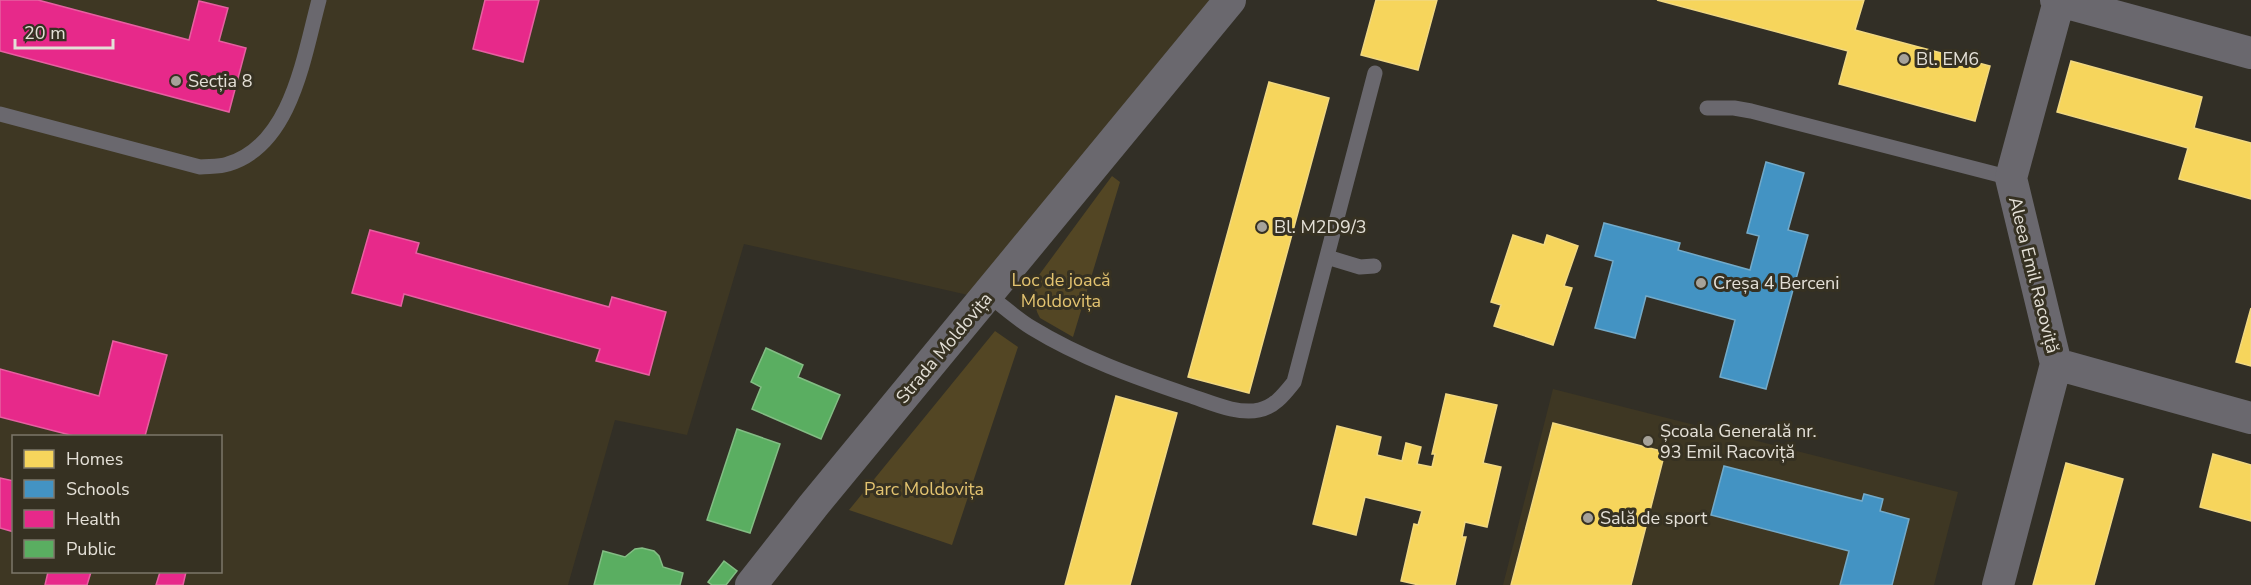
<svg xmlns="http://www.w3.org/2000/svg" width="2251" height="585" viewBox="0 0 2251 585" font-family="'Nunito Sans',sans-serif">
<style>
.built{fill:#3e3723;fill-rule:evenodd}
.green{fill:#534624}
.homes{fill:#f6d55c;stroke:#f1d881;stroke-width:1.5}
.schools{fill:#4393c3;stroke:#73aac9;stroke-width:1.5}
.health{fill:#e7298a;stroke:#e660a1;stroke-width:1.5}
.public{fill:#5aae61;stroke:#83bd84;stroke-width:1.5}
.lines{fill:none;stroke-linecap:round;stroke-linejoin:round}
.lane{stroke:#6a686e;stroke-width:15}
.street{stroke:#6a686e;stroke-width:32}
.poi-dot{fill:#a6a299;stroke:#363122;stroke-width:2}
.labels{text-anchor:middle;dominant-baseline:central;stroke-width:6;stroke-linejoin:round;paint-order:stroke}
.poi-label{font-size:18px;fill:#e4e0d7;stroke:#363122;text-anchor:start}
.street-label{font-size:18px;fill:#e4e0d7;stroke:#363122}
.park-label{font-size:18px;fill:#e3c370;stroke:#363122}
</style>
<rect width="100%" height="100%" fill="#322f26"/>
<path class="built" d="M0 0H1210L968 295 744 244 687 435 615 420 568 585H0ZM14 436H220V572H14Z
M1553 389 1958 492 1934 585H1503Z"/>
<path class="green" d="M1112 176 1120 182 1073 337 1040 318C1032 303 1033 291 1039 275Z
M995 331 1018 347 952 545 849 510Z"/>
<path class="homes" d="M1376 0H1437L1418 70 1361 55Z
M1657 0H1864L1855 30 1990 66 1975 121 1839 84 1848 51Z
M2071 61 2202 97 2194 128 2251 143V199L2179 179 2188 148 2057 112Z
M1269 82 1329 98 1249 393 1188 377Z
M1513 235 1544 245 1547 235 1578 246 1564 286 1572 288 1553 345 1494 326 1501 305 1491 302Z
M2251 308V366L2236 362Z
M1446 394 1497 405 1483 463 1501 467 1487 527 1465 522 1462 537H1466L1455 585H1419L1401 581 1414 524 1418 525 1422 511 1365 497 1356 535 1313 524 1337 426 1381 437 1377 455 1402 461 1406 443 1421 447 1417 464 1432 467 1435 454H1432Z
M1116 396 1177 413 1130 585H1065Z
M1553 423 1665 452 1631 585H1511Z
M2213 454 2251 465V521L2200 507Z
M2066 463 2123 479 2094 585H2033Z"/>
<path class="schools" d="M1766 162 1804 173 1788 230 1808 235 1766 389 1720 377 1735 320 1646 296 1635 338 1595 328 1613 261 1595 256 1604 223 1680 243 1678 250 1750 270 1759 236 1747 233Z
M1724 466 1862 501 1864 494 1883 499 1880 511 1909 519 1892 585H1840L1849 551 1711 515Z"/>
<path class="health" d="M0 0H38L189 40 199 1 228 8 219 41 246 48 229 112 0 51Z
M485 0H539L523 62 473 49Z
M370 230 419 243 416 253 609 307 612 297 666 312 649 375 596 361 600 349 404 294 401 306 352 293Z
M113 341 167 355 145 436H74L0 417V369L99 396Z
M0 478 14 481V532L0 528Z
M48 572H91L87 585H45Z
M160 572H186L183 585H156Z"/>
<path class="public" d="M766 348 803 365 798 377 840 395 821 439 752 409 761 387 751 382Z
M737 429 780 444 750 533 707 520Z
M642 548 654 551 659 556 663 567 683 573 680 585H594L603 551 625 557 635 549Z
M724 561 737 571 726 585H712L708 582Z"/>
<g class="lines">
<path class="lane" d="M1707 108H1734L1751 111 2011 178
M0 114 200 167C209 166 220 167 228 164 292 145 304 55 319 0
M1327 257 1360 267 1374 266
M988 295C1003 306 1017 319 1032 328 1081 358 1135 377 1188 395 1210 402 1237 415 1259 410 1275 407 1285 393 1294 382L1375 73"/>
<path class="street" d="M2056 0 2251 53
M2056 364 2251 418
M751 585 813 506 1230 0
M1998 585 2056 364 2011 178 2059 1"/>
</g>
<g class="poi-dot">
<circle cx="1904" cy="59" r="6"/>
<circle cx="176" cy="81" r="6"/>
<circle cx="1262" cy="227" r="6"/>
<circle cx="1701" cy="283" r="6"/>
<circle cx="1648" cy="441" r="6"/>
<circle cx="1588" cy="518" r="6"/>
</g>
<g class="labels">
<g class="poi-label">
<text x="1916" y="59">Bl. EM6</text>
<text x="188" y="81">Secția 8</text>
<text x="1274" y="227">Bl. M2D9/3</text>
<text x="1713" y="283">Creșa 4 Berceni</text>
<text x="1660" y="431">Școala Generală nr.<tspan x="1660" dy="21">93 Emil Racoviță</tspan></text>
<text x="1600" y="518">Sală de sport</text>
</g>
<g class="street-label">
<text transform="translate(2034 275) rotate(76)">Aleea Emil Racoviță</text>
<text transform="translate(944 348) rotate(-50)">Strada Moldovița</text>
</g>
<g class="park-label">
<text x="1061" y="280">Loc de joacă<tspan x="1061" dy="21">Moldovița</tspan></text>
<text x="924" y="489">Parc Moldovița</text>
</g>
</g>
<rect x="12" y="435" width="210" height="138" fill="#363122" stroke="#7c776a" stroke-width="1.5"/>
<rect x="24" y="450" width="30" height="18" fill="#f6d55c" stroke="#7c776a" stroke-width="1.5"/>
<text x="66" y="465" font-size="18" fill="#e4e0d7">Homes</text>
<rect x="24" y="480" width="30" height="18" fill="#4393c3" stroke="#7c776a" stroke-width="1.5"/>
<text x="66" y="495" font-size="18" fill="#e4e0d7">Schools</text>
<rect x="24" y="510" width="30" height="18" fill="#e7298a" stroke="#7c776a" stroke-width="1.5"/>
<text x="66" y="525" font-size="18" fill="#e4e0d7">Health</text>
<rect x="24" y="540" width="30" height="18" fill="#5aae61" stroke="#7c776a" stroke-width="1.5"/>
<text x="66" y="555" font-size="18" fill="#e4e0d7">Public</text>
<path d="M15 39v9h98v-9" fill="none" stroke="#e4e0d7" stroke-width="3"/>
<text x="24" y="39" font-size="18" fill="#e4e0d7" stroke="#363122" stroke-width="4.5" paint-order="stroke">20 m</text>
</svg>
